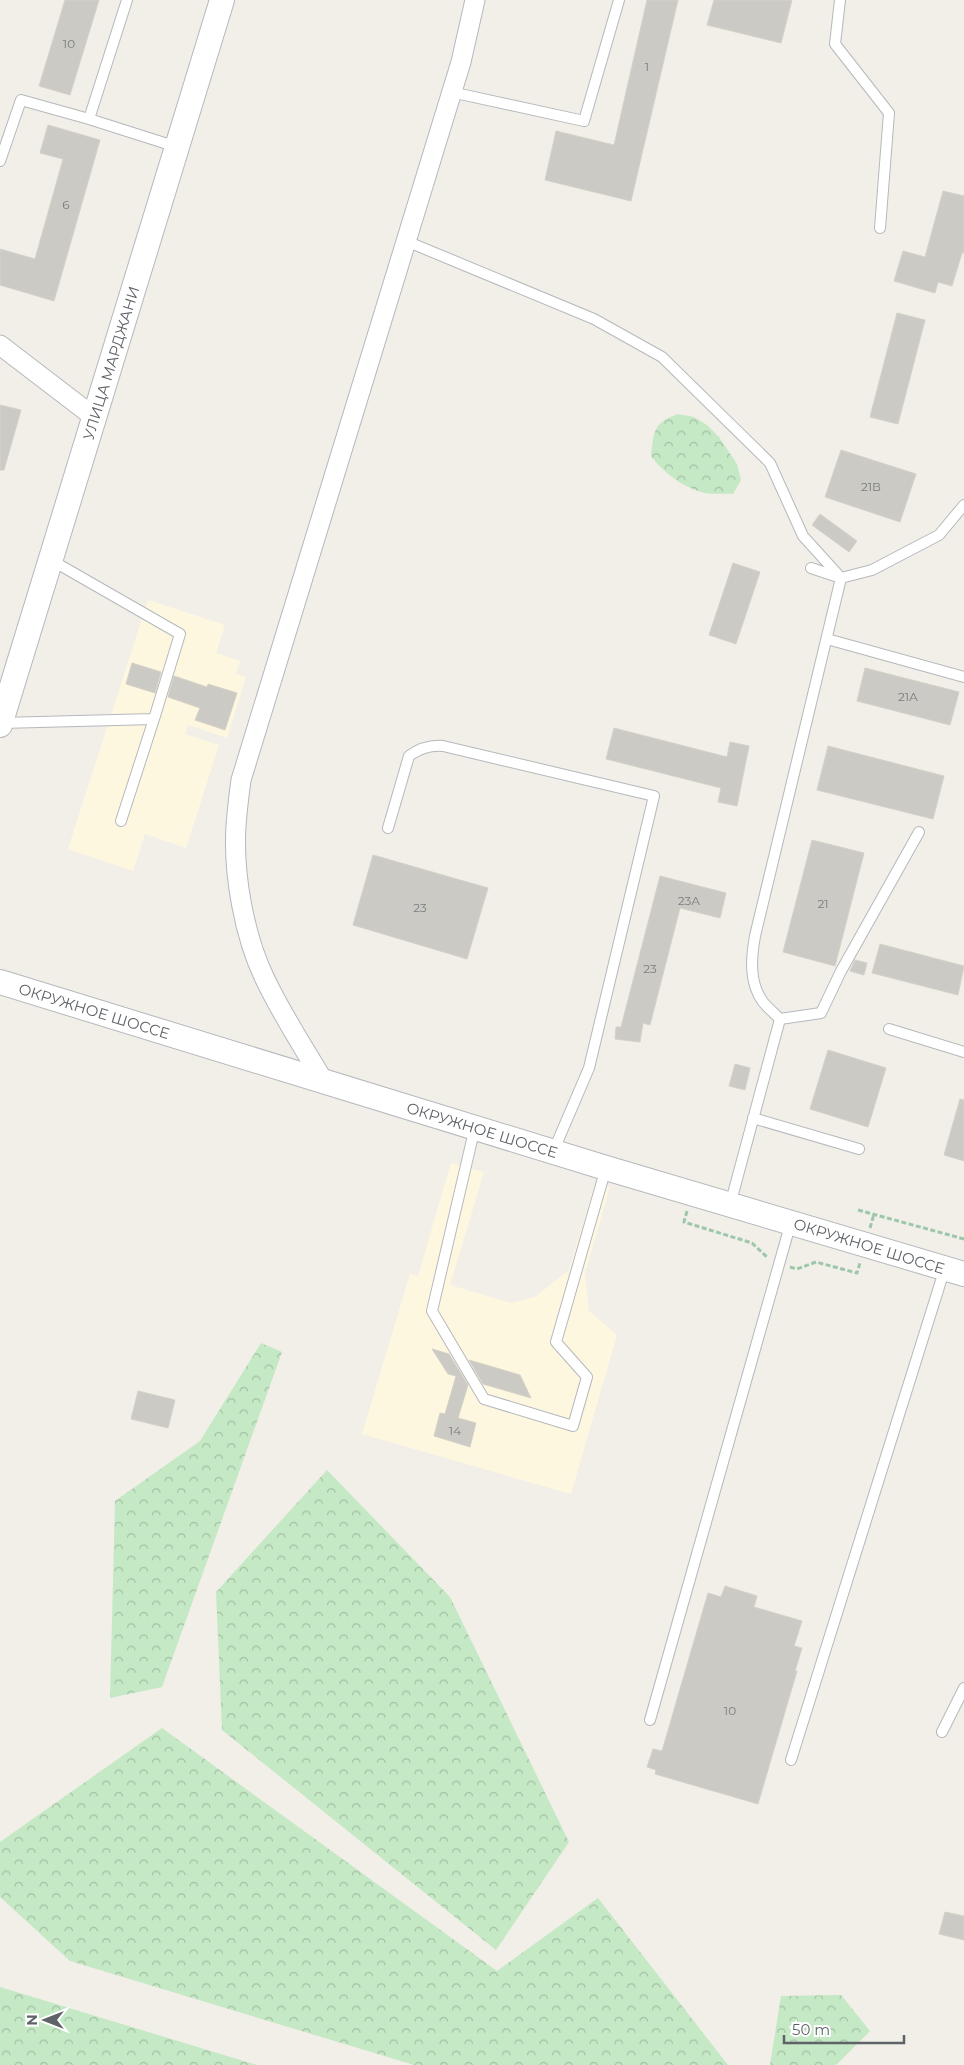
<svg xmlns="http://www.w3.org/2000/svg" width="964" height="2065" viewBox="0 0 964 2065" font-family="Montserrat,sans-serif">
<style>
.commercial{fill:#fef7e0}
.forest{fill:url(#forest-crowns)}
.building{fill:#cccac5;stroke:#d6d1c6}
.lines{fill:none;stroke-linecap:round;stroke-linejoin:round}
.service-casing{stroke:#b5b8bc;stroke-width:12}
.minor-casing{stroke:#b5b8bc;stroke-width:21}
.tertiary-casing{stroke:#b5b8bc;stroke-width:26}
.path{stroke:#9cc7a9;stroke-width:3;stroke-dasharray:5 2.5;stroke-linecap:butt}
.service{stroke:#fff;stroke-width:10}
.minor{stroke:#fff;stroke-width:19}
.tertiary{stroke:#fff;stroke-width:24}
.labels{text-anchor:middle;dominant-baseline:central;stroke-width:4;stroke-linejoin:round;paint-order:stroke}
.number-label{font-size:12px;fill:#7a7d7f}
.street-label{font-size:15px;fill:#5f6368;stroke:#fff}
</style>
<defs>
<pattern id="forest-crowns" width="20" height="18" patternUnits="userSpaceOnUse" patternTransform="scale(1.25)"><rect width="20" height="18" fill="#c5e8c5"/><path d="M2 6a3 3 0 1 1 6 0M12 15a3 3 0 1 1 6 0" fill="none" stroke="#a3c0a4"/></pattern>
</defs>
<rect width="100%" height="100%" fill="#f1efe8"/>
<path class="commercial" d="M148 600 225 625 216 653 240 661 236 674 246 677 227 738 188 725 185 734 219 745 186 848 145 834 133 871 68 849Z
M451 1163 484 1172 450 1285 511 1303 535 1297 569 1270 595 1183 610 1187 585 1273 589 1311 617 1335 571 1494 362 1434 410 1274 418 1276Z"/>
<path class="forest" d="M678 414 694 417 707 425 719 437 737 464 741 480 733 494C723 493 710 495 701 492 681 486 663 472 651 456 654 431 653 423 678 414Z
M261 1343 282 1352 162 1687 110 1698 115 1501 200 1441Z
M327 1470 450 1597 569 1842 496 1950 222 1730 216 1592Z
M162 1728 497 1971 598 1898 728 2065H414L70 1961 0 1897V1842Z
M0 1987 257 2065H0Z
M841 1995 870 2031 836 2065H770L781 1996Z"/>
<path class="building" d="M65 0H99L70 95 39 86Z
M647 0H678L631 201 545 180 556 131 614 145Z
M714 0H792L781 43 707 25Z
M48 125 100 140 54 301 0 285V249L35 259 63 159 40 153Z
M943 191 964 196V253H962L952 286 938 282 935 293 894 281 903 251 925 257Z
M897 313 925 320 898 424 870 417Z
M0 405 21 410 4 470H0Z
M841 450 916 474 900 522 825 497Z
M820 514 857 541 849 552 812 525Z
M733 563 760 572 736 644 709 635Z
M132 663 161 672 155 693 126 684Z
M865 668 959 692 950 725 857 701Z
M174 676 207 687 208 684 237 693 225 730 195 720 200 708 168 697Z
M614 728 727 757 730 742 749 746 737 806 718 802 721 788 606 759Z
M828 746 944 776 933 819 817 790Z
M812 840 864 853 835 966 783 952Z
M373 855 488 888 467 959 353 925Z
M660 876 726 893 720 918 680 908 650 1025 643 1023 640 1042 615 1039 616 1027H621Z
M880 944 964 966 958 995 872 973Z
M855 960 867 963 864 975 850 971Z
M828 1050 886 1068 868 1127 810 1109Z
M735 1064 750 1068 745 1090 729 1086Z
M960 1099 964 1100V1161L944 1155Z
M432 1349 449 1354 468 1385 458 1418 476 1423 470 1447 434 1436 440 1413 445 1414 456 1376 448 1374Z
M469 1360 520 1375 531 1398 483 1384Z
M138 1391 175 1400 168 1428 131 1419Z
M725 1586 757 1596 754 1607 802 1621 794 1646 802 1648 795 1671H797L758 1804 655 1774 656 1770 647 1767 653 1749 662 1751 708 1593 721 1597Z
M945 1912 964 1916V1940L939 1934Z"/>
<g class="lines">
<g class="service-casing">
<path id="service" d="M840 0 835 44 889 113 880 228
M451 92 584 121 619 0
M89 119 127 0
M0 161 21 100 89 119 177 147
M406 241 594 319 662 357 770 463 803 536 841 578
M811 568 841 578 872 570 939 535 964 505
M827 639 964 677
M1 723 154 719 180 634 51 560
M121 821 154 719
M388 828 409 756C420 748 430 745 443 746L654 796 589 1068 553 1152
M780 1019 821 1013 841 971 919 832
M889 1029 964 1052
M753 1118 859 1149
M475 1127 432 1311 484 1399 573 1426 587 1377 556 1342 606 1168
M730 1205 780 1019C775 1014 768 1008 763 1002 749 983 751 958 755 936L841 578
M650 1720 791 1222
M942 1732 964 1688
M791 1760 945 1268"/>
</g>
<g class="minor-casing">
<path id="minor" d="M0 345 94 417
M324 1082C304 1048 282 1015 265 979 244 936 233 873 236 826 237 811 239 795 241 780L461 62 475 0"/>
</g>
<g class="tertiary-casing">
<path id="tertiary" d="M0 725 222 0
M0 982 606 1168 964 1274"/>
</g>
<path class="path" d="M858 1210 964 1239
M687 1211 684 1222 752 1243 768 1258
M870 1228 874 1214
M790 1267 797 1269 816 1262 857 1273 860 1263"/>
<use href="#service" class="service"/>
<use href="#minor" class="minor"/>
<use href="#tertiary" class="tertiary"/>
</g>
<g class="labels">
<g class="number-label">
<text x="69" y="43">10</text>
<text x="647" y="66">1</text>
<text x="66" y="204">6</text>
<text x="871" y="486">21В</text>
<text x="908" y="696">21А</text>
<text x="689" y="900">23А</text>
<text x="823" y="903">21</text>
<text x="420" y="907">23</text>
<text x="650" y="968">23</text>
<text x="455" y="1430">14</text>
<text x="730" y="1710">10</text>
</g>
<g class="street-label">
<text transform="translate(111 363) rotate(-73)">УЛИЦА МАРДЖАНИ</text>
<text transform="translate(94 1011) rotate(17)">ОКРУЖНОЕ ШОССЕ</text>
<text transform="translate(482 1130) rotate(17)">ОКРУЖНОЕ ШОССЕ</text>
<text transform="translate(869 1246) rotate(17)">ОКРУЖНОЕ ШОССЕ</text>
</g>
</g>
<g transform="translate(45 2020) rotate(270)" stroke="#ffffff" stroke-width="4" paint-order="stroke">
<path d="M0-4L9 19L0 12L-9 19Z" fill="#5f6368"/>
<text y="-8" font-size="14" font-weight="bold" text-anchor="middle" fill="#5f6368">N</text>
</g>
<path d="M784 2035v8h120v-8" fill="none" stroke="#5f6368" stroke-width="2.5"/>
<text x="792" y="2035" font-size="15" fill="#5f6368" stroke="#ffffff" stroke-width="4" paint-order="stroke">50 m</text>
</svg>
